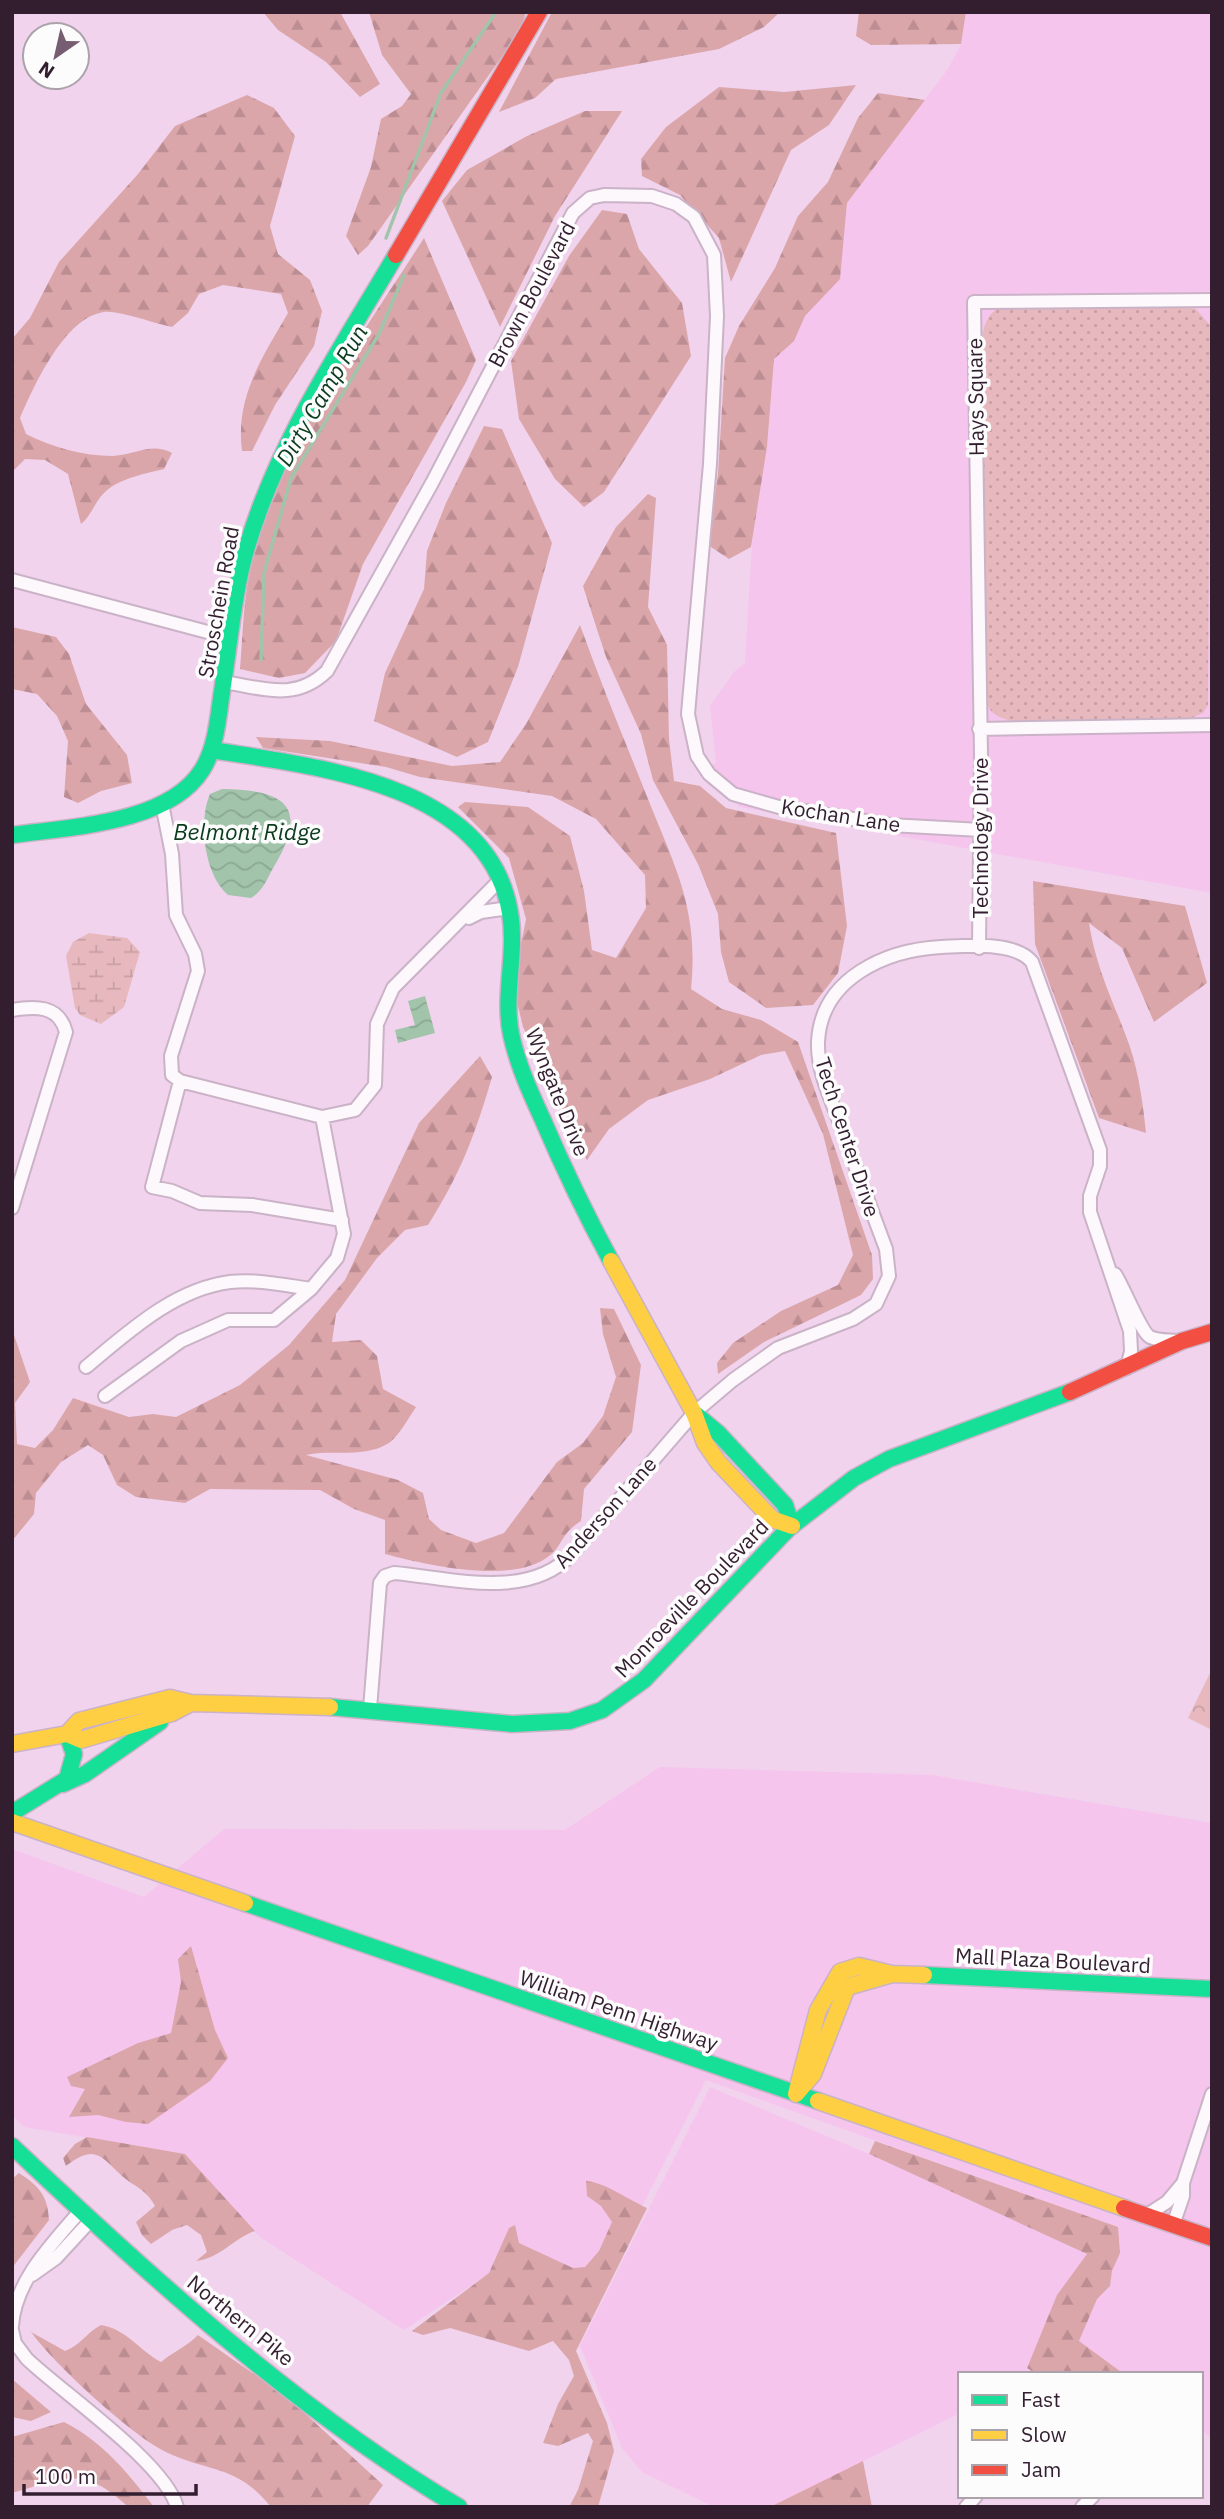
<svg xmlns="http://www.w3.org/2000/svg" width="1224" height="2519" viewBox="0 0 1224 2519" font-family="'IBM Plex Sans',sans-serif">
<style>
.built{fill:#f5c5ee}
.grass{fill:url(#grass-dots)}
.forest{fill:url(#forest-firs)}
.wetland{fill:url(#wetland-marsh)}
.park{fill:url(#park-crowns)}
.water{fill:url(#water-waves)}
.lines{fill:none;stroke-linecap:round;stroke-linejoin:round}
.stream{stroke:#a1c4ab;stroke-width:3.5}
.street-casing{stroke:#cab2c7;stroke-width:16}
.fast-casing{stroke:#cab2c7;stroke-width:19}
.slow-casing{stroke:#cab2c7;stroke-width:19}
.jam-casing{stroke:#cab2c7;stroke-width:19}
.street{stroke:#fdf8fc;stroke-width:12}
.fast{stroke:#16e098;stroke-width:16}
.slow{stroke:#ffcf43;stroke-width:16}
.jam{stroke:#f24e42;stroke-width:16}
.labels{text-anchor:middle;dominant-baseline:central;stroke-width:7;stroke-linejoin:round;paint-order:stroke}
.street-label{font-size:21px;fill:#331e30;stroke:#fcfcfc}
.water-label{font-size:23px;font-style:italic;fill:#0a3b1d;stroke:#fcfcfc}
</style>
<defs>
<pattern id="grass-dots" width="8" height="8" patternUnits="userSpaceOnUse" patternTransform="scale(1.75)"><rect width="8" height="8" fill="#e7b9be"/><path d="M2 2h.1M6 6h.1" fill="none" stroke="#c79fa4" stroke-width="1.8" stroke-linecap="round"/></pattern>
<pattern id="forest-firs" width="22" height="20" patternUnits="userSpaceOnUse" patternTransform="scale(1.75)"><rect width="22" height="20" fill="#dba6aa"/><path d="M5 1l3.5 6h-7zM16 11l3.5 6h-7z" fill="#bc8e93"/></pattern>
<pattern id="wetland-marsh" width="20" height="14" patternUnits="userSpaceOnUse" patternTransform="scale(1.75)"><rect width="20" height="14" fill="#e7b9be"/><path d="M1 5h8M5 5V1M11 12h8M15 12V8" fill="none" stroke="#c79fa4"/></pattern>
<pattern id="park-crowns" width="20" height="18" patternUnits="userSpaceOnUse" patternTransform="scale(1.75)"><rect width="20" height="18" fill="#e7b9be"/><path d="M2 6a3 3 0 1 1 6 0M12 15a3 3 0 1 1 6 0" fill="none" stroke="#c79fa4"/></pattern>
<pattern id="water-waves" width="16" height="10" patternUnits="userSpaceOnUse" patternTransform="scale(1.75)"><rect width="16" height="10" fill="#a1c4ab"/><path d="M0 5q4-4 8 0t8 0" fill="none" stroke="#8ba893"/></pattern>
</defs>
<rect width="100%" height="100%" fill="#f1d3ed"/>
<path class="built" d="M966 12H1212V893L740 807 702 775 716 762 710 706 734 672 745 663 753 525 767 447 774 359 794 341 805 316 839 279 847 203 948 69 961 44Z
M660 1767 932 1775 1212 1823V2438L1201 2430V2374H1124L1079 2341 1097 2299 1110 2286 1112 2271 1120 2253 1117 2227 706 2080 574 2341 499 2267 404 2330 260 2237 185 2154 24 2127 12 2115V1849L144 1897 224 1829 565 1830Z
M710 2087 869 2154 1087 2254 1027 2367 1036 2374H960V2413L770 2507H714L642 2472 622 2448 580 2346Z"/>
<path class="grass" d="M1187 305 1196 309 1210 325 1208 705 1203 713 1187 720 1012 721C996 717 988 713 984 695L983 332C986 320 990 311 1002 307Z"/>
<path class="forest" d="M263 12H340L380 84 360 97 326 62 278 30Z
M369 12H526L520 31 368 246 358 255 346 236 371 167 381 119 402 106 411 94 382 55Z
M552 12H780L764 27 719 49 556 79 535 98 499 112Z
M859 12H966L961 44 871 45 856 36Z
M856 85 829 125 791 150 731 282 719 238 680 195 642 176 641 159 666 127 719 87 784 92Z
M878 93 925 100 847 203 840 279 805 316 794 341 774 359 767 447 751 547 729 559 708 545 718 474 725 358 739 326 775 268 798 216 828 182 858 118Z
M247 95 274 108 295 136 270 226 278 254 310 280 322 311 314 346 275 405 252 451H242C235 397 262 358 288 313L281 294 223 285 199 294 188 313 172 327C156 324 118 310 104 312 65 317 35 384 20 418L26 434C52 447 83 456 113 456 135 455 151 442 172 453L164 469C144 474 120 478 105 492 95 501 92 515 81 524L68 474 45 460 25 459 12 472V339L30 318 59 262 138 174 175 126Z
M585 111H622L555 216 500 327 442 201 467 170 527 136Z
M602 210 627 214 639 249 682 303 691 356 604 492 584 507 555 479 519 419 511 361 569 256Z
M424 238 476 360 466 382 363 564 336 641 305 673 279 678 240 669C243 635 243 597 252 563 283 443 358 341 424 238Z
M484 426 502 429 552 543 518 667 488 742 457 757 374 721 385 673 424 589 427 551 446 503Z
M648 494 656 498 648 607 667 645 669 739 674 781 700 786 726 808 836 833 847 926 838 973 813 1005 766 1008 729 982 721 952 718 914 698 864 653 780 641 734 606 657 583 586 616 527Z
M580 625C601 684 625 741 648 799 676 869 699 910 691 989L722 1009 761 1020 798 1042 872 1255 873 1279 861 1295 764 1342 718 1374 717 1363 733 1343 781 1311 838 1285 853 1255 823 1134 785 1051 761 1055 710 1079 648 1100 609 1129 587 1160 523 1027 513 985 526 919 509 858 458 807 465 802 528 807 570 836 584 891 592 950 616 958 646 908 645 875 596 819 552 796 420 777 386 767 263 748 256 737 330 741 452 766 500 762 526 724Z
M12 627 56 637 69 654 86 704 127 755 132 783 101 791 78 803 64 797 68 741 57 716 37 694 12 689Z
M1033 881 1185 906 1207 983 1154 1022 1122 948 1089 923C1097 972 1114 1002 1130 1047 1139 1074 1143 1104 1146 1133L1099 1118 1035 944Z
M480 1056 492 1077C475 1135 461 1173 428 1225L405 1230 377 1258 336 1314 332 1342 361 1340 377 1356 383 1389 416 1407C409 1417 399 1436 389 1443 363 1459 333 1449 306 1455L398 1480 423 1493 429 1519 441 1530 476 1543 504 1533 557 1462 583 1443 603 1416 616 1377 603 1334 600 1308 614 1309 641 1365 632 1432 584 1489 581 1521C560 1534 563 1546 549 1556 513 1585 426 1565 385 1554V1520L354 1509 320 1490 210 1489 185 1503 136 1497 117 1485 103 1455 88 1445 61 1462 36 1493 34 1514 12 1541V1329L30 1382 15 1403 17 1444 35 1448 53 1430 73 1398 129 1417 153 1414 176 1417 240 1385 289 1345 345 1280 419 1123Z
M191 1946 215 2030 228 2058 210 2081 148 2124 126 2122 98 2115 69 2117 85 2089 71 2086 67 2077 138 2043 171 2033 181 1982 178 1959Z
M87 2137 185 2154 255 2231C232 2239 221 2258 196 2261L207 2252 201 2235 187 2225 172 2230 151 2244 142 2235 136 2222 155 2206C146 2189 135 2187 122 2176 100 2155 95 2144 66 2166L63 2158 75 2144Z
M875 2141 1118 2227 1120 2253 1112 2271 1110 2286 1097 2299 1079 2341 1124 2374H1036L1027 2368 1057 2295 1087 2254 869 2154Z
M19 2173C39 2186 48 2196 49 2220L12 2268V2179Z
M586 2181C604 2182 629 2200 647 2208L576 2351 607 2423 614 2451 598 2507H569L578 2490 593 2441 588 2433 558 2446 543 2443 558 2404 574 2376 569 2360 553 2341 529 2351 450 2328 423 2335 412 2331 489 2273 509 2228 515 2225 519 2243 573 2268 585 2267 599 2251 612 2222 601 2206 587 2196Z
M101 2325C126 2329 139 2350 161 2362 173 2352 186 2347 198 2335L287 2397 383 2485 367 2507H271C237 2465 212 2473 168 2453 133 2437 54 2364 31 2332L65 2351C81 2345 86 2333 101 2325Z
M12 2379 51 2412 31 2421 12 2417Z
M64 2422C102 2441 129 2474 154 2507H128C83 2465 66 2478 12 2493V2437Z
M863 2461 872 2507H770Z"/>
<path class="wetland" d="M89 933 127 938 140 952 124 1007 101 1024 80 1015 75 1008 66 956 73 942Z"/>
<path class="park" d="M1212 1669V1730L1188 1718Z"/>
<path class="water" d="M222 789C279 790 311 802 276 863 269 874 264 891 251 898L228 895C204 875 198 821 210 794Z
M425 996 435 1033 398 1043 395 1030 415 1025 408 1001Z"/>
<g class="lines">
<path class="stream" d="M386 238 441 93 496 12
M261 660 264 573 291 478 379 334 404 275"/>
<g class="street-casing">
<path id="street" d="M12 580 230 638
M224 682C263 688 295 702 327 671L432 483 573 213 590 198 604 195 652 196 676 204 694 217 714 255 717 316 710 464 688 714 697 756 709 774 733 794 779 807 890 825 981 830
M979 729 1212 725
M162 804 172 854 176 915 195 954 198 971 171 1056 172 1075 180 1081 322 1117 355 1110 375 1085 377 1024 393 988 501 879
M469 918 481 912 509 908
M979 948 981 755 974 302 1212 300
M12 1010C35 1006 59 1005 66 1032L12 1208
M180 1081 152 1187 172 1191 200 1203 252 1205 342 1220
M1115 1274C1124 1288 1141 1332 1150 1337 1158 1341 1169 1340 1177 1341
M86 1367C127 1333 174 1289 230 1282 256 1279 284 1285 311 1289L337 1258 344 1234 322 1117
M105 1396 181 1341 228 1320H274L311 1289
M370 1709 380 1583 385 1576 394 1573C451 1578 528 1601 572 1554L694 1413 733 1380 778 1348 853 1319 876 1304 889 1276 886 1249C871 1209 856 1169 842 1129 832 1101 817 1072 818 1042 821 978 886 950 941 947 967 946 1015 941 1032 962L1100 1150V1166L1090 1196V1212L1130 1331 1131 1351 1127 1368
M1147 2215 1167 2202 1183 2183 1212 2094
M1173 2225 1183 2196V2183
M32 2275 56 2258 91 2220
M12 2326C15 2280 53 2243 81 2210
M12 2330 15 2343 27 2359C64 2394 165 2463 177 2507
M966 2507 976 2496
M1082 2507 1093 2496"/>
</g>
<g class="fast-casing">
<path id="fast" d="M212 750C316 767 489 783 510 913 517 953 503 994 511 1034 517 1063 530 1092 542 1118 563 1167 586 1215 611 1261
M12 835C69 827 168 824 202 770 215 750 218 721 221 698 229 650 233 593 247 547 278 441 341 349 396 255
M694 1413 718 1433 785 1505 792 1526
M330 1707 512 1724 570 1721 602 1710 644 1680 789 1528 854 1478 889 1459 1070 1392
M63 1784 85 1774 160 1722
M12 1813 67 1779 74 1754 67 1734
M245 1903 818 2101
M924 1975 1212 1989
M12 2146C146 2273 300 2413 459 2507"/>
</g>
<g class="slow-casing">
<path id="slow" d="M611 1261 694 1413 705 1443 718 1462 772 1519 792 1526
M67 1734 81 1740 172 1713 191 1703
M12 1744 67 1734 79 1721 170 1698 191 1703 330 1707
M12 1822 245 1903
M796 2094 818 2010 840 1972 859 1966 892 1974 924 1975
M796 2094 813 2074 847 1987 892 1974
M818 2101 1124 2208"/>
</g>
<g class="jam-casing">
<path id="jam" d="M396 255 539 12
M1070 1392 1182 1341 1212 1332
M1124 2208 1212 2238"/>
</g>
<use href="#street" class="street"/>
<use href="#fast" class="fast"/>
<use href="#slow" class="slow"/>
<use href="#jam" class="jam"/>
</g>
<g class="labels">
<g class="street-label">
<text transform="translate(531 294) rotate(-62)">Brown Boulevard</text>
<text transform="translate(975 397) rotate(-91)">Hays Square</text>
<text transform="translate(218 602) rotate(-80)">Stroschein Road</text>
<text transform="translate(841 815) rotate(9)">Kochan Lane</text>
<text transform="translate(980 838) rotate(-90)">Technology Drive</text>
<text transform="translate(558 1092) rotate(68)">Wyngate Drive</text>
<text transform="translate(848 1137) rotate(72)">Tech Center Drive</text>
<text transform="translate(605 1512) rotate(-48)">Anderson Lane</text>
<text transform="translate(691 1598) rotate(-46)">Monroeville Boulevard</text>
<text transform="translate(1053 1960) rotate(3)">Mall Plaza Boulevard</text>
<text transform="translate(619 2010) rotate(19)">William Penn Highway</text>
<text transform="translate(241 2320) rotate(39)">Northern Pike</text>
</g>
<g class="water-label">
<text transform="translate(321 395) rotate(-60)">Dirty Camp Run</text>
<text x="247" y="831">Belmont Ridge</text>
</g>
</g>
<rect width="1224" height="2519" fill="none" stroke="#331e30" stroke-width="28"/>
<rect x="958" y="2372" width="245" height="126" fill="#fcfcfc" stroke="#aca3aa" stroke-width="2"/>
<rect x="972" y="2395" width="35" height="10" fill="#16e098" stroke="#aca3aa" stroke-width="2"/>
<text x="1021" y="2407" font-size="21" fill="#331e30">Fast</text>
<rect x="972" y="2430" width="35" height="10" fill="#ffcf43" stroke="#aca3aa" stroke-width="2"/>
<text x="1021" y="2442" font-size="21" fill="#331e30">Slow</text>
<rect x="972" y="2465" width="35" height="10" fill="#f24e42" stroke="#aca3aa" stroke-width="2"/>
<text x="1021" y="2477" font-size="21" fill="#331e30">Jam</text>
<g transform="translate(56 56) rotate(214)"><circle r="33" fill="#fcfcfc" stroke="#aca3aa" stroke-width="2"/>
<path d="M0-5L12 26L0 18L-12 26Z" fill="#765d72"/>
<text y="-10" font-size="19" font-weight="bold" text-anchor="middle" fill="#331e30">N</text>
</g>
<path d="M24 2484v10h172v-10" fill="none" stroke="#331e30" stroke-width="3.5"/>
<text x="35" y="2484" font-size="21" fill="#331e30" stroke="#fcfcfc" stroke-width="5" paint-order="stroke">100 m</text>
</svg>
